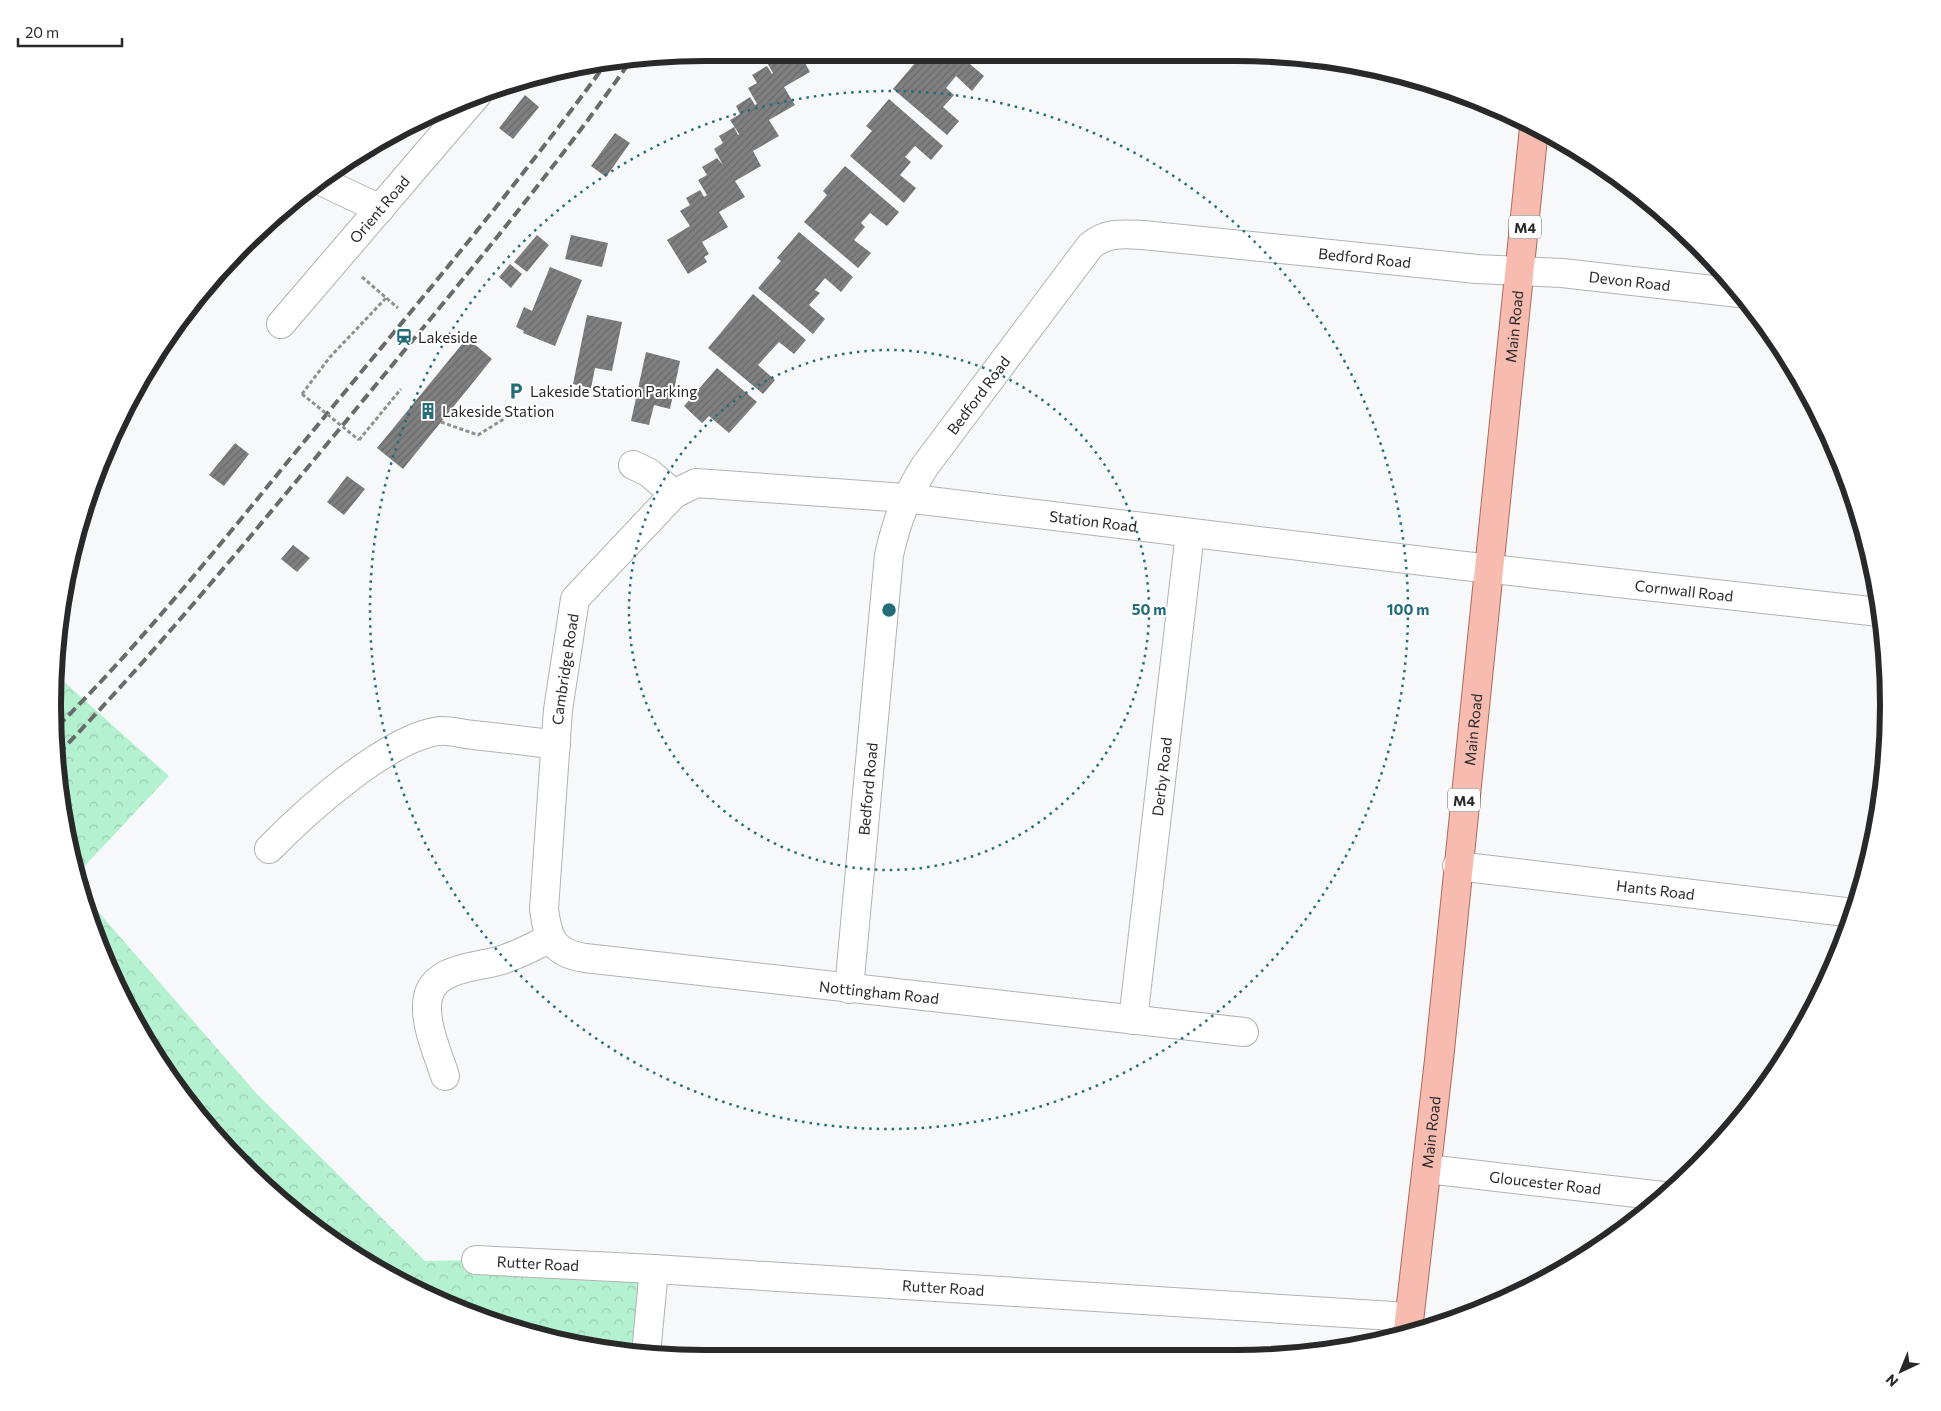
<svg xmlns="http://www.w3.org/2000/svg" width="1941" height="1411" viewBox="0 0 1941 1411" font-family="Commissioner,sans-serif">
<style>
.park{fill:url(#park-crowns)}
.water{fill:url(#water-ripples);stroke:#559ca0}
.building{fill:url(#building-hatch)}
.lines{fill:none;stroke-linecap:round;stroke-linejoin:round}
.minor-casing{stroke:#b2b2b3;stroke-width:30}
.major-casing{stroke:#ac6a5e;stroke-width:30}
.path{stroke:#909091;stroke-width:3;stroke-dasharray:4 2.5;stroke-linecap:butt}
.minor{stroke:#fff;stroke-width:28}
.major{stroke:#f8bbb0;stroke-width:28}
.rail{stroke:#696a6a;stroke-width:4;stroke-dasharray:10 5;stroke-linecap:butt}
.path-bridge{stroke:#909091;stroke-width:3;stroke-dasharray:4 2.5;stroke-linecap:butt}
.ring{fill:none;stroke:#266d7a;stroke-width:2.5;stroke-dasharray:2.5 5}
.labels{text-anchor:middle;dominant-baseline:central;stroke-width:4;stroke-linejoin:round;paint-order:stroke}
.shield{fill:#fff;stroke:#696969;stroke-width:1}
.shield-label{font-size:14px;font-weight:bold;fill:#292929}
.street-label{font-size:15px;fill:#292929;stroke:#fff}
.poi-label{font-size:15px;fill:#292929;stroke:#fff;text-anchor:start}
.rim{fill:none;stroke:#292929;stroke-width:6}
.centre{fill:#266d7a;stroke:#fff;stroke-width:2.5}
.ring-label{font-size:15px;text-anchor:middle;font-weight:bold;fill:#266d7a;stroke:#fff;stroke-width:4;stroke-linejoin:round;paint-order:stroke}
</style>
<defs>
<pattern id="park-crowns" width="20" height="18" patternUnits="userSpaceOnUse" patternTransform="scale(1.25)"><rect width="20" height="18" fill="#b4f1d1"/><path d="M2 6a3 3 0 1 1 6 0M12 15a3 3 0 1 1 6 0" fill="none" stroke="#9bcfb3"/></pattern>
<pattern id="water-ripples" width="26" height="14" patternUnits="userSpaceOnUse" patternTransform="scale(1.25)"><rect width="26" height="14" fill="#68cdd3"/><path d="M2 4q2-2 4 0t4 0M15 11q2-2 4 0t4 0" fill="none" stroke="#5ab0b5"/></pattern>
<pattern id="building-hatch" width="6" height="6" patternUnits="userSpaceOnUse" patternTransform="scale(1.25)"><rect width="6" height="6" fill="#807f80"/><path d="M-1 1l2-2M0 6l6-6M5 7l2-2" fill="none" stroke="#696869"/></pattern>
</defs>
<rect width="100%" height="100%" fill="#f7f8f9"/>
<path class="park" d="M58 624 61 679 169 776 80 871 58 790Z
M87 899 256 1093 425 1261 476 1260 654 1269 646 1354 536 1336 379 1271 275 1197 188 1103 102 955Z"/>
<path class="water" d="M228 1146 250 1157 282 1193 288 1206 275 1197Z"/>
<path class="building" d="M767 53H823L805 63 810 72 784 87 795 105 769 120 779 136 753 151 761 166 735 181 745 197 719 212 728 227 702 242 709 254 704 257 707 262 688 274 667 240 690 226 680 211 690 205 686 198 700 190 704 197 707 195 698 180 707 175 702 167 717 158 723 165 714 149 723 143 719 136 734 127 738 135 739 134 730 120 740 114 736 106 750 97 755 105 757 104 748 88 757 83 752 75 767 66 772 74 773 73 763 55Z
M911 53H957L984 76 972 91 956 76 946 88 954 95 943 107 959 121 947 135 893 89 915 63 908 57Z
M525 95 539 107 513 139 499 128Z
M889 99 943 146 931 160 915 146 905 157 911 162 900 175 916 188 904 203 850 156 872 131 866 126Z
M615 133 630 143 606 177 591 166Z
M845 166 899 212 887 226 870 213 861 223 865 227 854 240 871 253 858 268 804 222 827 195 823 191Z
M799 232 853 277 841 292 825 278 815 290 820 293 809 305 825 319 813 334 758 288 781 261 777 258Z
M537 235 549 245 527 272 514 262Z
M571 235 608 243 602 267 565 259Z
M510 264 522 274 511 288 499 277Z
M550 267 582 280 555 346 523 333 524 331 516 327 524 307 532 311Z
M753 294 806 340 794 354 779 342 758 365 775 380 763 394 708 348Z
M587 315 622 322 612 371 595 368 591 388 573 384Z
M467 338 492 359 403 469 377 448Z
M646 352 680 361 670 409 654 405 649 425 631 421Z
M717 368 757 402 729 433 709 416 702 423 684 406Z
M235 443 249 454 224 486 209 475Z
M347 476 365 489 344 515 327 502Z
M293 545 310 558 297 572 281 559Z"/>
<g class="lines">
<g class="minor-casing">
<g id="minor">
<path d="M321 181 380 209"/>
<path id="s1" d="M281 324 477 95"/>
<path d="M633 465 648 472 674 494"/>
<path d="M269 849C305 812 387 738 439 731 449 730 462 734 473 735 501 738 528 741 556 745"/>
<path id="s2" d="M1457 866 1854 913"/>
<path id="s3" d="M849 989 889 555C897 520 906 496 925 466L1090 246C1106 232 1123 234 1143 235L1477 269 1562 273 1739 293"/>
<path id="s4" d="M1133 1020 1190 533"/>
<path id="s5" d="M1244 1032 585 958C553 953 548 939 544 909L558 710 575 599 674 494 696 483 905 498 1456 565 1879 612"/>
<path d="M445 1076C438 1054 426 1028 427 1005 428 968 472 968 498 961 517 956 534 946 551 938"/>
<path id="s6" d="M1427 1169 1663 1196"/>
<path id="s7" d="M476 1260 654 1269 1409 1317"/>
<path d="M646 1354 654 1269"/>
</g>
</g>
<g class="major-casing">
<g id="major">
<path id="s8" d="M1408 1330 1439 1060 1534 128"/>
</g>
</g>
<path class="path" d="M362 277 398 308
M302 394 330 357 386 298
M441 422 478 435 507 417
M359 440 401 389"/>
<use href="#minor" class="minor"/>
<use href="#major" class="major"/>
<path class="rail" d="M58 726C151 633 233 528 317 426 414 307 514 190 604 66
M58 754C160 648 253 533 347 420 443 303 542 187 629 63"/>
<path class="path-bridge" d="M302 394 359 440"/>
</g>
<g class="ring">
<circle cx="889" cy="610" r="260"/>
<circle cx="889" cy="610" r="519"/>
</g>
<defs>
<g id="station-bare" transform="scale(1.35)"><path d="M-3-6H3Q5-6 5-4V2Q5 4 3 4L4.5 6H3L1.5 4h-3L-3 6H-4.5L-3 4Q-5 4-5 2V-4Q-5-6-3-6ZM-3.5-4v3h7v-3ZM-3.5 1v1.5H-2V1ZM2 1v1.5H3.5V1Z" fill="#266d7a" stroke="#fff" stroke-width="2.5" paint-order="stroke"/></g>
<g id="parking-bare" transform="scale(1.35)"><path d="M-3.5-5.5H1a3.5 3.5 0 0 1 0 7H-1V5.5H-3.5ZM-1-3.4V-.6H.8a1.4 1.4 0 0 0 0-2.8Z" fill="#266d7a" stroke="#fff" stroke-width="2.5" paint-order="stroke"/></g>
<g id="building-bare" transform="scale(1.35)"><path d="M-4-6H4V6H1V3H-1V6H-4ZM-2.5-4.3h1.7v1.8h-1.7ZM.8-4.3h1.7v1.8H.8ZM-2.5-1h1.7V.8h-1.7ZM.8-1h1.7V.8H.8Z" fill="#266d7a" stroke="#fff" stroke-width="2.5" paint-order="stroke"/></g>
</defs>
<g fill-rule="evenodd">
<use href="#station-bare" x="404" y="337"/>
<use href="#parking-bare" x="516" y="391"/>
<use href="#building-bare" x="428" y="411"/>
</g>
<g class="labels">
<g class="shield">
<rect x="1509" y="215.5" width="32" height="23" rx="4"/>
<rect x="1448" y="788.5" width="32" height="23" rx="4"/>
</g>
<g class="shield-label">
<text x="1525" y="227">M4</text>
<text x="1464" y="800">M4</text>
</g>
<g class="street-label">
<text stroke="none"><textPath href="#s1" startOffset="151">Orient Road</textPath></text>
<text stroke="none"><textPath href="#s3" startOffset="1086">Bedford Road</textPath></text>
<text stroke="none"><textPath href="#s3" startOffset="1352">Devon Road</textPath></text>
<text stroke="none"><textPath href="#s8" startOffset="1009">Main Road</textPath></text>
<text stroke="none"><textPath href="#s3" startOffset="621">Bedford Road</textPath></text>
<text stroke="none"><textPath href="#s5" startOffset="1614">Station Road</textPath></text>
<text stroke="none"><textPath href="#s5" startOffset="2209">Cornwall Road</textPath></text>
<text stroke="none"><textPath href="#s5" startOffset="975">Cambridge Road</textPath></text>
<text stroke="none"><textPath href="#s8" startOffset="604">Main Road</textPath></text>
<text stroke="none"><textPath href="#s4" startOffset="245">Derby Road</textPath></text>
<text stroke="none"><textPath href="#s3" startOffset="201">Bedford Road</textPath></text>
<text stroke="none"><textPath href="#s2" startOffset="200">Hants Road</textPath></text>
<text transform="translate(879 992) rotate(6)">Nottingham Road</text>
<text stroke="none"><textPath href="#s8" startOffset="199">Main Road</textPath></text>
<text stroke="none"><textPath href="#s6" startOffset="119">Gloucester Road</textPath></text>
<text stroke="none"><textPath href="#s7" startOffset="62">Rutter Road</textPath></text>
<text stroke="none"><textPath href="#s7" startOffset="468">Rutter Road</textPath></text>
</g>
<g class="poi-label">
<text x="418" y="337">Lakeside</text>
<text x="530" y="391">Lakeside Station Parking</text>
<text x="442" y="411">Lakeside Station</text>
</g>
</g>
<path d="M0 0H1941V1411H0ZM705 61H1236A644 644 0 0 1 1880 705V706A644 644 0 0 1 1236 1350H705A644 644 0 0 1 61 706V705A644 644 0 0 1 705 61Z" fill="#fff" fill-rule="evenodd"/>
<path class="rim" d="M705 61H1236A644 644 0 0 1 1880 705V706A644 644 0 0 1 1236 1350H705A644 644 0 0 1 61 706V705A644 644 0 0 1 705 61Z"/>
<circle cx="889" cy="610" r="8" class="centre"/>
<g class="ring-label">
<text x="1149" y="615">50 m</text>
<text x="1408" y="615">100 m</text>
</g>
<g transform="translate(1901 1371) rotate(224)" stroke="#ffffff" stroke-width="4" paint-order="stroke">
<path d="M0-4L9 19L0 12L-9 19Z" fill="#292929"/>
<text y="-8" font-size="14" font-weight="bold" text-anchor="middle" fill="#292929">N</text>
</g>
<path d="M18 38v8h104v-8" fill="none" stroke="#292929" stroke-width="2.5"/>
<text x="25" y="38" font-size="15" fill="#292929" stroke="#ffffff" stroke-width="4" paint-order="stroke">20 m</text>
</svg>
